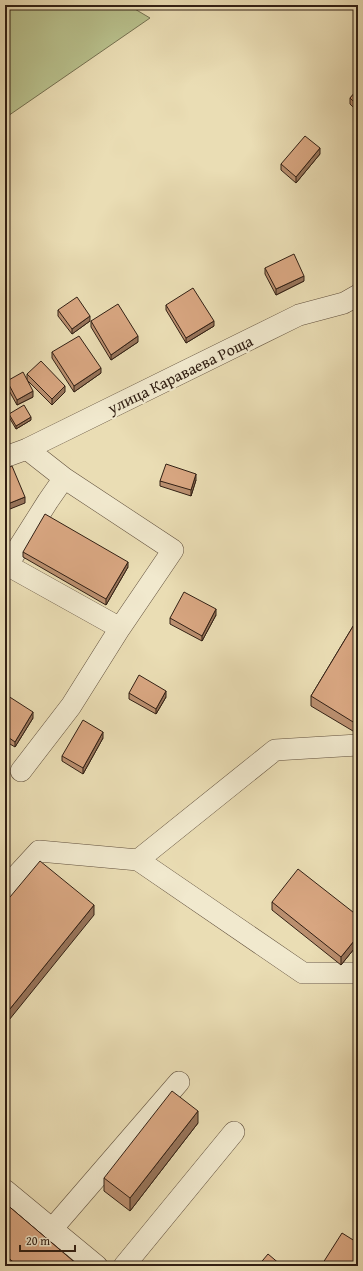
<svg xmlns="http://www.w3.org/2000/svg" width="363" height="1271" viewBox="0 0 363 1271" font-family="'Gentium Book Plus',serif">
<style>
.green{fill:#b8c08c;stroke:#757050}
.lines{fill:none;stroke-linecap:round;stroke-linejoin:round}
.minor-casing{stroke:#604f3c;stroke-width:22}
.minor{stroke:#f1e9ce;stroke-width:21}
.wall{fill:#ba8f6f;stroke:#322014}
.shaded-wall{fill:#97745a;stroke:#322014}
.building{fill:#d8a681;stroke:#322014}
.labels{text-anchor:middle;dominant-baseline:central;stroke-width:4;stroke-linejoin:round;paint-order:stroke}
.street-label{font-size:16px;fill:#322014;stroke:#f1e9ce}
</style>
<rect width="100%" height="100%" fill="#eaddb4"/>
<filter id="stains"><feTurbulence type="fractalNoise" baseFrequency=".005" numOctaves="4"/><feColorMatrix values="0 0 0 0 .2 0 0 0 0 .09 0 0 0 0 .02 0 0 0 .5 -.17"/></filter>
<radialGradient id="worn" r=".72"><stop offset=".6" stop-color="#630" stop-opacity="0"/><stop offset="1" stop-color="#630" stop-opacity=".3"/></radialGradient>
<path class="green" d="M5 5H128L150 18 5 118Z"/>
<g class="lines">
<g class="minor-casing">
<path id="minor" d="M5 457 27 449 299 315 344 303 358 295
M7 565 120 628
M5 569 48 501 64 478
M21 771 71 706 120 628 173 550 64 478 27 449
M138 860 303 973H358
M5 888 39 851 138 860 275 750 358 745
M5 1190 97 1266
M52 1229 179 1082
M124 1266 234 1132"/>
</g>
<use href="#minor" class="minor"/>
</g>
<path class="wall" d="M358 89V112L350 104V98Z
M320 154 296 183 281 170V164Z
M265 268 304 281 276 295 265 274Z
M166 305 214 326 186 343 166 310Z
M58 310 90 321 72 334 58 316Z
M91 321 138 342 111 360 91 327Z
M52 352 101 373 74 392 52 358Z
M27 374 65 392 52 405 27 380Z
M7 381 33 397 17 405 7 387Z
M9 414 31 420 16 429 9 417Z
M196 480 191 496 160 486V481Z
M23 552 128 567 106 605 23 557Z
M216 615 202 641 170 624V618Z
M358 618V734L311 706V696Z
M129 693 166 697 156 714 129 699Z
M5 694 33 718 15 747 5 741Z
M103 738 83 774 62 761V756Z
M272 902 358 916V944L341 965 272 910Z
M198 1123 130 1211 104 1191V1178Z
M5 1203 79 1266H5Z"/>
<path class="shaded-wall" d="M320 148V154L296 183V177Z
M304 276V281L276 295V289Z
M90 316V321L72 334V329Z
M214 321V326L186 343V338Z
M138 336V342L111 360V355Z
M101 368V373L74 392V386Z
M65 386V392L52 405V399Z
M33 391V397L17 405V400Z
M31 417V420L16 429V426Z
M196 474V480L191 496V490Z
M25 497V503L5 511V505Z
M128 562V567L106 605V599Z
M216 609V615L202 641V636Z
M166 691V697L156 714V709Z
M33 712V718L15 747V742Z
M103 732V738L83 774V768Z
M94 905V915L5 1025V1015Z
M358 936V944L341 965V957Z
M198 1111V1123L130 1211V1198Z"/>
<path class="building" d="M358 89V106L350 98Z
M305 136 320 148 296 177 281 164Z
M294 254 304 276 276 289 265 268Z
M193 288 214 321 186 338 166 305Z
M77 297 90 316 72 329 58 310Z
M118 304 138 336 111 355 91 321Z
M79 336 101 368 74 386 52 352Z
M41 361 65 386 52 399 27 374Z
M23 372 33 391 17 400 7 381Z
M24 405 31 417 16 426 9 414Z
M166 464 196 474 191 490 160 481Z
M12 466 25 497 5 505V469Z
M45 514 128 562 106 599 23 552Z
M184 592 216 609 202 636 170 618Z
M358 618V725L311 696Z
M139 675 166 691 156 709 129 693Z
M5 694 33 712 15 742 5 735Z
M83 720 103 732 83 768 62 756Z
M40 861 94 905 5 1015V903Z
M298 869 358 916V936L341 957 272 902Z
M172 1091 198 1111 130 1198 104 1178Z
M5 1203 79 1266H18L5 1255Z
M342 1233 358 1243V1266H321Z
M268 1254 281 1265 280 1266H258Z"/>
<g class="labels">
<g class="street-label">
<text transform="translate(180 374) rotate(-26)">улица Караваева Роща</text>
</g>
</g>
<rect width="363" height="1271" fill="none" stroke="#eaddb4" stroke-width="20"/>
<rect x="6" y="6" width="351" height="1259" fill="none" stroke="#322014" stroke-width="2"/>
<rect x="10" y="10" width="343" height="1251" fill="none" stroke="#322014"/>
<path d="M20 1245v6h55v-6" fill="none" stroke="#322014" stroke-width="2"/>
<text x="26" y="1245" font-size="12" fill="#322014" stroke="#f1e9ce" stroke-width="3" paint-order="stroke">20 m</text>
<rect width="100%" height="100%" filter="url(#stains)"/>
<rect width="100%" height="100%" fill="url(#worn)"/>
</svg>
